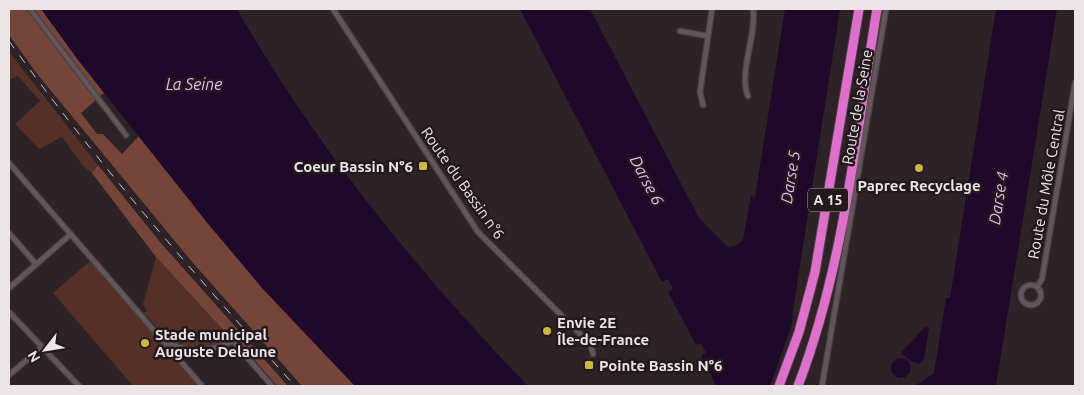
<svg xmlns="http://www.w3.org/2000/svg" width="1084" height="395" viewBox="0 0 1084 395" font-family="Ubuntu,sans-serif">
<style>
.green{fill:#543026}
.forest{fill:#744538}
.water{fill:#1f092a}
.pier{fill:#2d2226}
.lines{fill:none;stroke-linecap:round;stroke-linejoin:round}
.street-casing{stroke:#494043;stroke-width:7}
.highway-casing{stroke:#494043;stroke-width:11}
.street{stroke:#62565a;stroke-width:4.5}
.highway{stroke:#de70cc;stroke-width:9}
.rail{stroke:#cac3c5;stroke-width:1;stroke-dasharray:9 9;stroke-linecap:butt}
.poi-dot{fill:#ceb837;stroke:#23191d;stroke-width:2}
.labels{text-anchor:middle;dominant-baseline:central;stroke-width:5;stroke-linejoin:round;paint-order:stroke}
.shield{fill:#23191d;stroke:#b0a8aa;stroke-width:1}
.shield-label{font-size:14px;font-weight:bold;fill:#ece5e7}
.street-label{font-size:15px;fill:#ece5e7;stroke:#23191d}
.poi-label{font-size:15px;font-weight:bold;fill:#ece5e7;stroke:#23191d;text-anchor:start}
.water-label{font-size:16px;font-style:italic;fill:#e2bafa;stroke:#23191d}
</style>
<rect width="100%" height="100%" fill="#2d2226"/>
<path class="green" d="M9 52 98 165 92 173 83 166 62 137 39 149 15 124 40 101 18 76 9 80Z
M156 257 225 332 231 340 201 350 184 348 182 342 177 343 163 334 143 312H147L143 304Z
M90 261 198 386H133L53 293Z"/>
<path class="forest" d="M9 9H42L104 93 81 113 97 134H103L122 154 139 136 263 289 355 386H302L193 263 38 75 9 35Z
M98 165 160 242 288 386H277L229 330 225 332 156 257 92 173Z"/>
<path class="water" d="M41 9H237C316 147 418 272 528 386H355L263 289 209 225 78 60Z
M520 9H590L699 218 728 247 735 246 743 240 751 196 755 197 785 9H840L793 310 787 386H716L701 356 706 353 701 343 696 345 668 292 673 289 668 279 662 282Z
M996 9H1057L996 386H915L934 373 946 298H950Z
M926 326 929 329 924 359 919 364 910 361 901 353Z
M891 368a10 10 0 1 1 20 0a10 10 0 1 1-20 0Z"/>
<path class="pier" d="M795 316 790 377 787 386H770Z"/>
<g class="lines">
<g class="street-casing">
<path id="street" d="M30 9 126 135
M333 9 478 232 591 345 593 354
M680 31 708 36
M748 96C738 72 757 36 753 9
M703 105 700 92 712 9
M9 163 202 386
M9 233 36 264
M1021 295a10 10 0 1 1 20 0a10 10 0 1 1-20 0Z
M1037 287 1042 279 1075 83
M9 288 71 234
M9 312 79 386
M166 340C187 355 210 352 233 341L272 386
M9 375 41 348
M822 386 886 9"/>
</g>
<g class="highway-casing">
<path id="highway" d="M779 386 799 332 815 272 859 9
M798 386C844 266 856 135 877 9"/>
</g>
<use href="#street" class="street"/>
<use href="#highway" class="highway"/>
<path class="rail" d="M9 41C96 162 195 275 295 386"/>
</g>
<g class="poi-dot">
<rect x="418" y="161" width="10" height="10" rx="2.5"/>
<circle cx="919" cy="168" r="5"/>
<circle cx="547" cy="331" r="5"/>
<circle cx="145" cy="343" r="5"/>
<rect x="584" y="360" width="10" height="10" rx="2.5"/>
</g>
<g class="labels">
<rect class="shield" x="808" y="188.5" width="40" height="23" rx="4"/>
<g class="shield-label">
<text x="828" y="200">A 15</text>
</g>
<g class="street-label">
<text transform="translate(857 107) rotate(-80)">Route de la Seine</text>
<text transform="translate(463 183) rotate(55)">Route du Bassin n°6</text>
<text transform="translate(1046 184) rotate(-80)">Route du Môle Central</text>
</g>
<g class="poi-label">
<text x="413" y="166" text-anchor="end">Coeur Bassin N°6</text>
<text x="919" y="185" text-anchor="middle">Paprec Recyclage</text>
<text x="557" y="322">Envie 2E<tspan x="557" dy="17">Île-de-France</tspan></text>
<text x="155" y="334">Stade municipal<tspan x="155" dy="17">Auguste Delaune</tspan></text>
<text x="599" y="365">Pointe Bassin N°6</text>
</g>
<g class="water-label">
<text x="194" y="84">La Seine</text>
<text transform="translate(790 177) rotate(-81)">Darse 5</text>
<text transform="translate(647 180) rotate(62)">Darse 6</text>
<text transform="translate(998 198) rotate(-81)">Darse 4</text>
</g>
</g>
<rect width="1084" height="395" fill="none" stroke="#ece5e7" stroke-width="20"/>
<g transform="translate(45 350) rotate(239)" stroke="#23191d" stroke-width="4" paint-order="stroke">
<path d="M0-4L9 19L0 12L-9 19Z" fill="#ece5e7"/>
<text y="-8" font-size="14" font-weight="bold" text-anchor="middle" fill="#ece5e7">N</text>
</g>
</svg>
